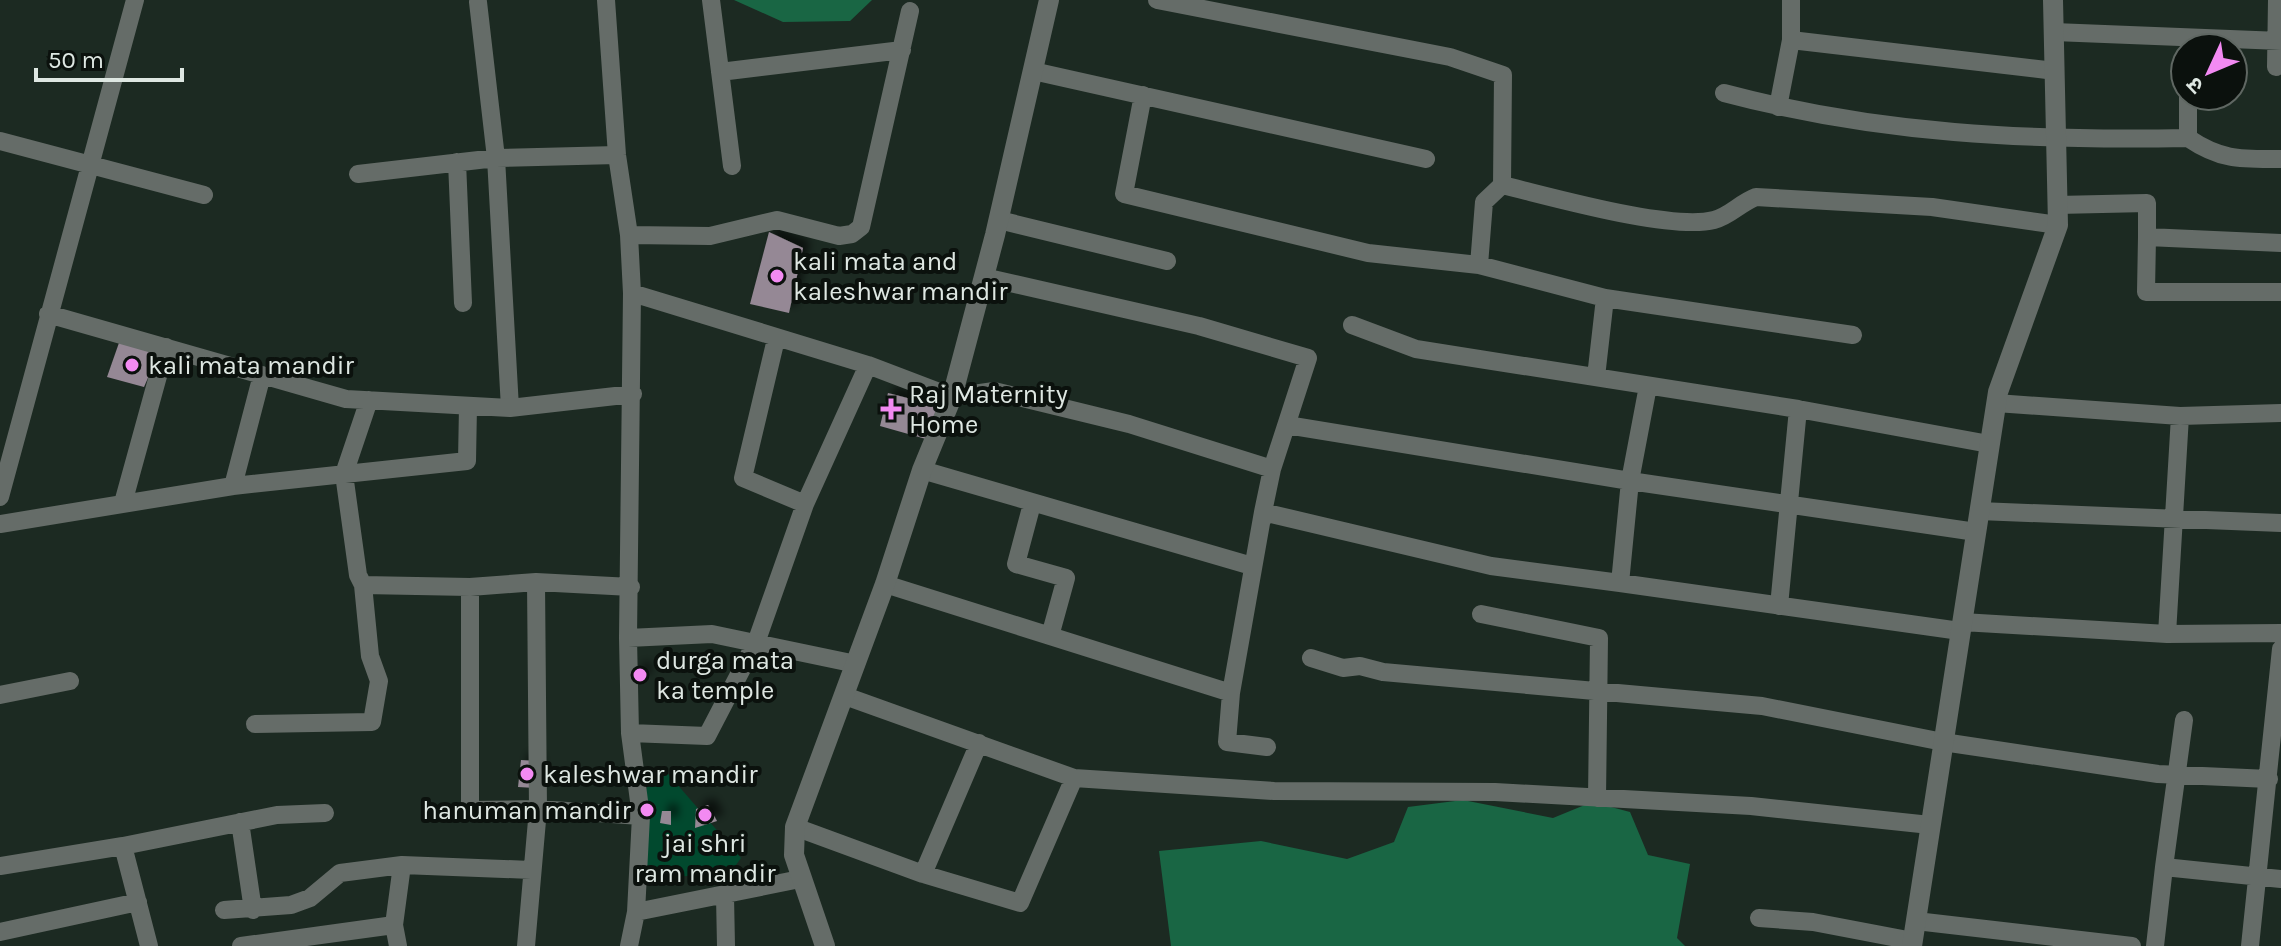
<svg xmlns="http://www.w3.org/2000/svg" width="2281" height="946" viewBox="0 0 2281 946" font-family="Karla,'Noto Sans Devanagari',sans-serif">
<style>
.green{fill:#01492e}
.water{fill:#196644}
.building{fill:#958895;filter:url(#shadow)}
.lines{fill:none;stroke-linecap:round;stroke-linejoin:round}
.minor{stroke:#656c68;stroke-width:18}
.tertiary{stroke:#656c68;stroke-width:20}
.poi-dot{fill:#f38af2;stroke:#0b110d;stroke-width:3}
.labels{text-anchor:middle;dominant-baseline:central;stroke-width:8;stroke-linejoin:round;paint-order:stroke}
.poi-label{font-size:26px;fill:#dee7e2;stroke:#0b110d;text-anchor:start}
</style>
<defs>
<filter id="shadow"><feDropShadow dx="7" dy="-7" stdDeviation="4" flood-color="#0009"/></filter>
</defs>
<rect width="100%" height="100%" fill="#1c2a22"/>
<path class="green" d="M663 768 741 858 731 872 632 881 649 772Z"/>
<path class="water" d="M734 0H872L850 21 783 22Z
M1463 800 1553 818 1592 802 1630 812 1648 855 1690 864 1677 938 1685 946H1171L1159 851 1261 841 1347 859 1394 842 1408 807Z"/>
<path class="building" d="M769 232 803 248 789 313 750 304Z
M120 340 159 352 144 387 107 377Z
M888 393 942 407 933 441 880 426Z
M636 669H644V681L636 680Z
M521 760 536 761 535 788 518 787Z
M708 805 717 821 695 828 696 809Z
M662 811H671V825L660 823Z"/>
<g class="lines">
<path class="minor" d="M711 0 732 166
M1157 0 1450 57 1503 75 1502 185 1484 202 1479 265
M478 2 496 158 510 408
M2054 32 2281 41
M1791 40 2055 71
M2276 67 2277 0
M1033 71 1426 159
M720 72 902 50
M1724 93C1879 134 2028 141 2188 138V96
M1143 95 1124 194 1368 253 1479 265 1605 298
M1778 107 1791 40V0
M2188 138C2222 161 2242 159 2281 159
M0 141 204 195
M457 162 463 303
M358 174 496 158 617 155
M1502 185C1549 196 1670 231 1714 220 1730 216 1740 203 1756 197L1932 207 2058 225
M2057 205 2147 203V237L2281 243
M999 220 1167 261
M629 235 710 236 777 220 839 236 852 234 861 227 910 11
M2147 237 2146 292H2281
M984 277 1199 326 1308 358 1272 469 1263 512
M632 293 868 365 952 397 994 391 1129 424 1272 469
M48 314 346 399 510 408 633 394
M1352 325 1416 349 1798 409 1779 606
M776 339 743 478 805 504
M1596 377 1605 298 1853 335
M1648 386 1630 481 1976 532
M1996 403 2180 416 2281 413
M1798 409 1989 444
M1287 425 1630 481 1620 583 1960 631
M922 470 1252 566
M233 486 262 375
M0 497 135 0
M123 503 166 347
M1032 504 1016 564 1066 578 1050 636
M1979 511 2281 523
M0 524 233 486 467 461 468 406
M885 584 1231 693 1227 742 1267 747
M363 585 470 587 536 582 631 587
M470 587V810L538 809 641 816 630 733 628 638 632 293 629 235 617 155 606 0
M1481 614 1599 638 1597 798
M1962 622 2167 634 2180 416
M2167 634 2281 633
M628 638 712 634 856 664
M1311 658 1343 668 1360 666 1383 672 1762 706 1943 742 2158 774 2269 779
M1231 693 1263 512 1491 566 1620 583
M0 695 70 681
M845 696 1074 778 1274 791 1495 792 1751 806 1930 825
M255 724 372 722 379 681 370 656 363 585 358 575 344 474 369 400
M630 733 707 736 757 640 805 504 868 365
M240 822 253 910
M795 827 923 874 1020 903 1074 778
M123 846 149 946
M402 865 531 870
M0 866 123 846 277 815 325 813
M2164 867 2184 720
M923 874 979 743
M725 896 726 946
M224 910 291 905 310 898 340 873 402 865 394 925 398 946
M636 912 641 816
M1759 918 1813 922 1913 941
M1916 921 2132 946
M0 932 138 902
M241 946 394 925
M526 946 538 809 536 582
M629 946 636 912 800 879
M2155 946 2164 867 2281 879
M2250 946 2281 649"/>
<path class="tertiary" d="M825 946 794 855 795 827 885 584 922 470 952 397 995 235 1049 0
M1912 946 1998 392 2058 225 2053 0"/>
</g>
<g class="poi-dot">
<circle cx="777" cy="276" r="8"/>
<circle cx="132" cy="365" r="8"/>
<path d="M887 397h8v8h8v8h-8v8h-8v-8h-8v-8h8z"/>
<circle cx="640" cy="675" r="8"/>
<circle cx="527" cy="774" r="8"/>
<circle cx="647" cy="810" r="8"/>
<circle cx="705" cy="815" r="8"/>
</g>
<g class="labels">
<g class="poi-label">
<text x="793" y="261">kali mata and<tspan x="793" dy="30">kaleshwar mandir</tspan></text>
<text x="148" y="365">kali mata mandir</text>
<text x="909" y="394">Raj Maternity<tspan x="909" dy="30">Home</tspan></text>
<text x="656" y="660">durga mata<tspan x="656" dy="30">ka temple</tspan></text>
<text x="543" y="774">kaleshwar mandir</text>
<text x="631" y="810" text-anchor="end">hanuman mandir</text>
<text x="705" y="843" text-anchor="middle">jai shri<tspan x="705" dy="30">ram mandir</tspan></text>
</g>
</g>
<g transform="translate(2209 72) rotate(226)"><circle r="38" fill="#0b110d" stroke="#5f6762" stroke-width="2"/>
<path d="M0-6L14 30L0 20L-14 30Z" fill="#f38af2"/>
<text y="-12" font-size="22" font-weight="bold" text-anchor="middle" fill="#dee7e2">उ</text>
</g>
<path d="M36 68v12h146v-12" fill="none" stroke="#dee7e2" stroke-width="4"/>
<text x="48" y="68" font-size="24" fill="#dee7e2" stroke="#0b110d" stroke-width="6" paint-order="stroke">50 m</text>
</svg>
